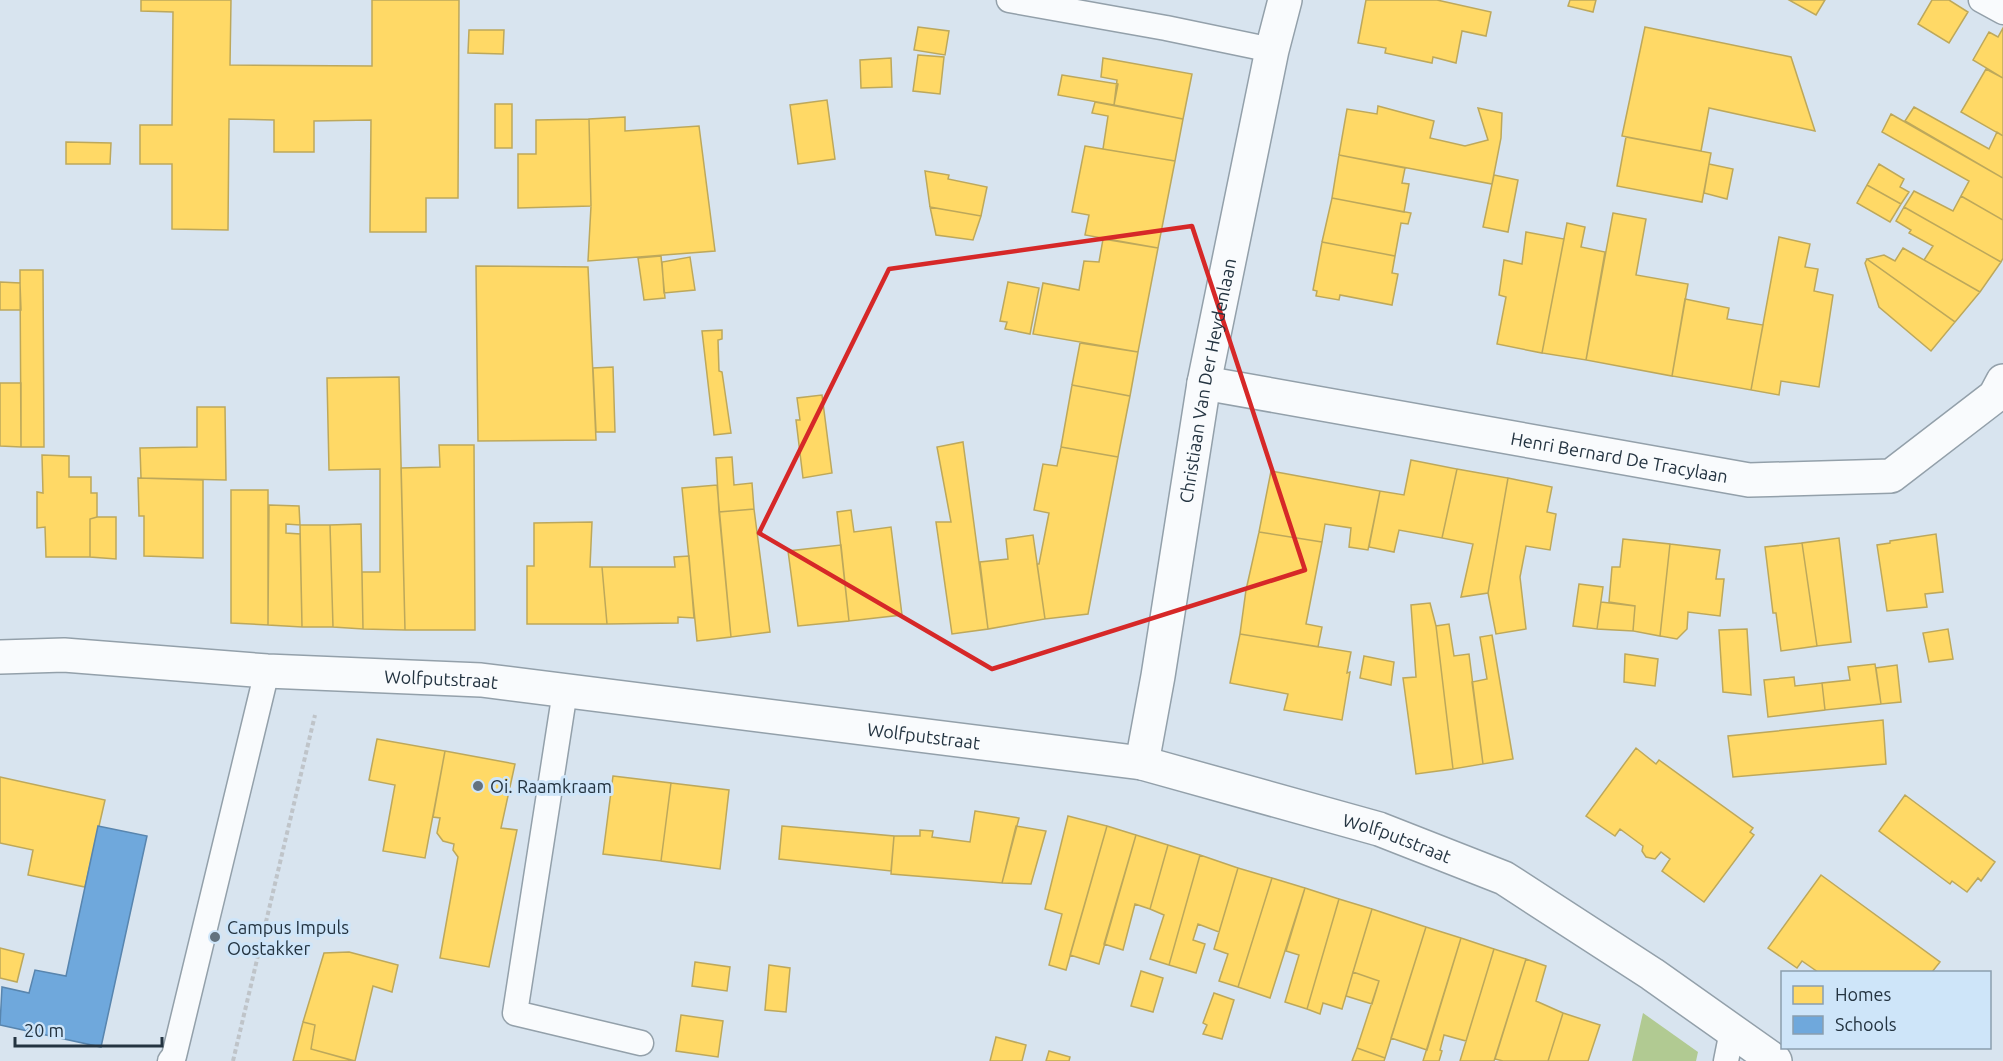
<svg xmlns="http://www.w3.org/2000/svg" width="2003" height="1061" viewBox="0 0 2003 1061" font-family="Ubuntu,sans-serif">
<style>
.forest{fill:#b1ca92}
.homes{fill:#ffd966;stroke:#bda85b;stroke-width:1.5}
.schools{fill:#6fa8dc;stroke:#5885ae;stroke-width:1.5}
.lines{fill:none;stroke-linecap:round;stroke-linejoin:round}
.service-casing{stroke:#93a0aa;stroke-width:27}
.minor-casing{stroke:#93a0aa;stroke-width:36}
.path{stroke:#bfc4c9;stroke-width:4;stroke-dasharray:4.5 3;stroke-linecap:butt}
.service{stroke:#f9fbfd;stroke-width:24}
.minor{stroke:#f9fbfd;stroke-width:33}
.marked{fill:none;stroke:#d62828;stroke-width:4.5;stroke-linejoin:round}
.poi-dot{fill:#63727e;stroke:#cee5f9;stroke-width:2}
.labels{text-anchor:middle;dominant-baseline:central;stroke-width:6;stroke-linejoin:round;paint-order:stroke}
.street-label{font-size:18px;fill:#243441;stroke:#cee5f9}
.poi-label{font-size:18px;fill:#243441;stroke:#cee5f9;text-anchor:start}
</style>
<rect width="100%" height="100%" fill="#d8e4ef"/>
<path class="forest" d="M1643 1013 1698 1052 1696 1061H1632Z"/>
<path class="homes" d="M141 0H231L230 65 372 66V0H459L458 198H426V232H370L371 120 314 121V152H274V120L229 119 228 230 172 229V164H140V125H172L173 12 141 11Z
M1366 0H1437L1491 12 1486 36 1462 31 1456 63 1433 57 1432 63 1385 53 1386 48 1358 43Z
M1570 0H1596L1593 12 1568 6Z
M1789 0H1825L1816 15Z
M1932 0H1949L1968 12 1949 43 1918 24Z
M918 27 949 31 945 55 914 50Z
M1645 27 1791 57 1815 131 1709 108 1701 151 1622 136Z
M2003 28V78L1973 60 1989 32 1998 37Z
M469 30H504L503 54 468 53Z
M918 55 944 57 940 94 913 91Z
M891 58 892 87 861 88 860 60Z
M1103 58 1192 74 1183 119 1114 105 1117 80 1101 77Z
M1986 69 2003 78V136L1961 112Z
M1062 75 1118 84 1114 105 1058 95Z
M827 100 835 159 798 164 790 105Z
M1095 102 1183 119 1175 161 1103 149 1108 116 1092 113Z
M495 104H512V148H495Z
M1378 106 1434 121 1430 138 1465 146 1488 140 1478 108 1502 113 1501 138 1492 184 1339 155 1347 109 1377 114Z
M1914 107 1989 149 1997 132 2003 136V178L1905 121Z
M1891 114 2003 178V220L1961 196 1969 181 1882 132Z
M625 117V131L699 126 715 251 588 261 591 206 589 119Z
M589 119 591 206 518 208V154H536V120Z
M1626 137 1711 153 1702 202 1617 186Z
M66 142 111 143 110 164H66Z
M1085 146 1175 161 1158 248 1085 235 1089 215 1072 212Z
M1339 155 1405 168 1402 183 1409 184 1404 212 1332 198Z
M1709 164 1733 169 1727 199 1704 193Z
M1879 164 1904 179 1900 187 1909 192 1901 204 1867 185Z
M925 171 949 175 948 179 987 187 981 216 930 207Z
M1494 175 1518 180 1508 232 1483 227Z
M1867 185 1901 204 1890 222 1857 203Z
M1914 191 1953 211 1961 196 2003 220V258L2001 262 1904 207Z
M1332 198 1411 213 1408 224 1401 223 1395 256 1322 242Z
M930 207 981 216 973 240 936 235Z
M1904 207 2001 262 1980 292 1924 260 1933 246 1909 233 1911 230 1896 221Z
M1613 213 1646 219 1636 275 1688 284 1672 376 1586 360Z
M1567 223 1585 227 1581 247 1605 252 1586 360 1542 353Z
M1526 232 1564 239 1542 353 1497 344 1506 297 1499 295 1504 260 1522 264Z
M1779 237 1810 244 1805 267 1818 269 1814 291 1833 295 1819 387 1781 381 1779 395 1751 390Z
M1103 239 1158 248 1138 352 1033 334 1043 283 1079 290 1084 261 1099 262Z
M1322 242 1395 256 1392 273 1398 274 1392 305 1340 295 1339 300 1316 296 1317 291 1313 290Z
M1903 248 1980 292 1955 322 1867 259 1884 255 1895 261Z
M661 256 665 298 644 300 638 258Z
M690 257 695 290 664 293 662 262Z
M1867 259 1955 322 1931 351 1879 307 1865 263Z
M476 266 588 267 596 440 478 441Z
M20 270H43L44 447H21Z
M0 282 20 283 21 310H0Z
M1008 282 1039 288 1030 334 1005 329 1007 322 1000 321Z
M1685 299 1729 308 1727 319 1763 325 1751 390 1672 376Z
M722 330V339L718 340 719 371 722 372 731 433 714 435 702 331Z
M1080 343 1138 352 1130 396 1072 385Z
M613 367 615 432H596L593 368Z
M399 377 405 630 363 629 362 572H380V469L329 470 327 378Z
M0 383H21V447L0 446Z
M1072 385 1130 396 1118 457 1061 447Z
M822 395 832 473 803 478 796 420H800L797 398Z
M197 407H225L226 480 141 478 140 448 197 447Z
M963 442 988 629 952 634 936 522H951L937 447Z
M439 445H474L475 630H405L401 468 440 467Z
M1061 447 1118 457 1088 614 1045 619 1037 564H1039L1049 513 1034 510 1043 464 1057 466Z
M42 455 69 456V477H91V493H97V517L90 519V557H46L45 527 37 528V492L43 493Z
M732 457 734 485 752 483 754 509 719 512 716 458Z
M1411 460 1457 469 1442 538 1399 530 1394 552 1369 547 1380 491 1404 495Z
M1457 469 1508 478 1488 593 1461 597 1473 544 1442 538Z
M1271 471 1380 491 1368 550 1349 547 1351 528 1325 524 1322 542 1259 532Z
M138 478 203 480V558L144 556V516H139Z
M1508 478 1552 487 1547 512 1556 514 1550 550 1526 546 1520 577 1526 629 1496 634 1488 593Z
M717 485 731 637 697 641 682 488Z
M231 490H268V625L231 623Z
M269 505 299 506 300 525 286 524V533L300 534 302 627 268 625Z
M754 509 770 632 731 637 719 512Z
M851 510 854 532 891 527 902 615 849 621 837 512Z
M97 517H116V559L90 557V519Z
M592 522 590 567H602L607 624H527V566H534V523Z
M361 524 363 629 333 627 330 525Z
M300 525H330L333 627H302Z
M1259 532 1322 542 1306 624 1322 627 1318 647 1240 634 1246 590Z
M1936 534 1943 592 1925 594 1927 607 1887 611 1877 545 1890 543V541Z
M1033 535 1045 619 988 629 980 562 1008 559 1006 539Z
M1839 538 1851 642 1817 646 1802 543Z
M1623 539 1670 544 1660 636 1633 631 1635 606 1609 602 1612 567H1620Z
M1802 543 1817 646 1781 651 1776 613H1773L1765 547Z
M1670 544 1720 550 1716 579H1724L1720 616 1688 612 1687 629 1677 639 1660 636Z
M841 545 849 621 798 626 788 551Z
M689 556 694 618 678 617V623L607 624 602 567H675L674 557Z
M1579 584 1603 587 1597 629 1573 626Z
M1601 602 1635 606 1633 631 1597 629Z
M1430 603 1436 626 1453 769 1416 774 1403 678 1416 677 1411 605Z
M1449 624 1454 656 1469 654 1483 764 1453 769 1436 626Z
M1747 629 1751 695 1723 692 1719 630Z
M1948 629 1953 659 1929 662 1923 633Z
M1240 634 1351 652 1347 673 1350 672 1342 720 1284 710 1288 694 1230 683Z
M1492 635 1513 759 1483 764 1472 682 1487 679 1480 637Z
M1625 654 1658 659 1655 686 1624 682Z
M1364 656 1394 662 1391 685 1360 678Z
M1875 664 1881 704 1825 710 1822 683 1850 680 1848 667Z
M1897 665 1901 702 1881 704 1876 668Z
M1794 677 1795 686 1822 683 1825 710 1768 717 1764 680Z
M1883 720 1886 764 1733 777 1728 736Z
M377 739 445 751 425 858 383 851 395 785 369 780Z
M1636 748 1656 764 1659 760 1753 828 1750 832 1754 835 1704 902 1662 871 1670 859 1661 852 1655 859 1646 857 1642 851 1643 846 1620 829 1615 836 1586 816Z
M445 751 515 764 501 828 517 830 489 967 440 958 458 857 453 850 454 844 443 841 437 833 440 818 433 817Z
M613 776 671 783 661 861 603 854Z
M0 777 105 800 85 887 28 875 33 850 0 843Z
M671 783 729 790 720 869 661 861Z
M1905 795 1995 862 1981 881 1978 878 1967 892 1952 881 1950 884 1879 831Z
M975 811 1019 818 1002 883 891 874 894 836H920V830L933 831 932 837 970 842Z
M1068 816 1107 826 1066 970 1049 965 1062 914 1045 909Z
M782 826 894 836 891 871 779 859Z
M1016 826 1046 831 1031 884 1002 883Z
M1107 826 1136 835 1099 964 1070 955Z
M1136 835 1168 845 1150 909 1135 904 1123 950 1104 944Z
M1168 845 1200 855 1169 965 1150 959 1164 915 1150 909Z
M1200 855 1238 868 1219 932 1198 924 1193 940 1205 944 1196 973 1169 965Z
M1238 868 1272 878 1238 987 1219 981 1228 954 1214 949Z
M1821 875 1940 962 1932 972H1818L1802 961 1797 968 1768 948Z
M1272 878 1305 888 1270 998 1238 987Z
M1305 888 1339 899 1307 1009 1285 1002 1299 955 1286 951Z
M1339 899 1372 909 1342 1009 1323 1003 1320 1014 1307 1009Z
M1372 909 1426 927 1385 1058 1357 1048 1379 981 1353 972Z
M1426 927 1461 938 1427 1050 1391 1038Z
M1461 938 1494 949 1466 1041 1444 1035 1440 1050 1442 1051 1439 1061H1423Z
M0 948 24 954 17 982 0 978Z
M1494 949 1526 959 1494 1061H1460Z
M349 952 398 965 392 992 373 986 355 1061 311 1049 315 1025 303 1022 324 953Z
M1526 959 1546 966 1536 1001 1563 1013 1548 1061H1503L1495 1059Z
M695 962 730 967 727 991 692 986Z
M769 965 790 968 786 1012 765 1010Z
M1141 971 1163 978 1153 1012 1131 1006Z
M1353 972 1379 981 1372 1004 1346 996Z
M1214 993 1234 1000 1222 1039 1203 1034 1207 1025 1203 1023Z
M1563 1013 1600 1025 1588 1061H1548Z
M681 1015 723 1021 718 1057 676 1051Z
M303 1022 315 1025 311 1049 354 1061H293Z
M996 1037 1026 1045 1022 1061H990Z
M1357 1048 1385 1058 1384 1061H1352Z
M1049 1051 1070 1057 1069 1061H1046Z"/>
<path class="schools" d="M98 826 147 836 101 1047 0 1025 2 987 29 993 35 970 66 976Z"/>
<g class="lines">
<g class="service-casing">
<path id="service" d="M1009 0 1166 28 1272 50
M1981 0 2003 12
M565 691 515 1013 641 1043
M170 1061 174 1056 267 671
M1726 1061 1732 1031"/>
</g>
<g class="minor-casing">
<g id="minor">
<path id="s1" d="M1204 383 1749 480 1891 476 1995 396 2003 381"/>
<path id="s2" d="M0 657 64 655 267 671 481 680 1142 763 1379 829 1504 878 1652 974 1775 1061"/>
<path id="s3" d="M1142 763 1158 676 1204 383 1272 50 1285 0"/>
</g>
</g>
<path class="path" d="M233 1061 315 715"/>
<use href="#service" class="service"/>
<use href="#minor" class="minor"/>
</g>
<path class="marked" d="M1192 226 1305 570 992 669 759 533 889 269Z"/>
<g class="poi-dot">
<circle cx="478" cy="786" r="6"/>
<circle cx="215" cy="937" r="6"/>
</g>
<g class="labels">
<g class="street-label">
<text stroke="none"><textPath href="#s3" startOffset="388">Christiaan Van Der Heydenlaan</textPath></text>
<text stroke="none"><textPath href="#s1" startOffset="422">Henri Bernard De Tracylaan</textPath></text>
<text stroke="none"><textPath href="#s2" startOffset="442">Wolfputstraat</textPath></text>
<text stroke="none"><textPath href="#s2" startOffset="928">Wolfputstraat</textPath></text>
<text stroke="none"><textPath href="#s2" startOffset="1414">Wolfputstraat</textPath></text>
</g>
<g class="poi-label">
<text x="490" y="786">Oi. Raamkraam</text>
<text x="227" y="927">Campus Impuls<tspan x="227" dy="21">Oostakker</tspan></text>
</g>
</g>
<rect x="1781" y="971" width="210" height="78" fill="#cee5f9" stroke="#8a9eaf" stroke-width="1.5"/>
<rect x="1793" y="986" width="30" height="18" fill="#ffd966" stroke="#8a9eaf" stroke-width="1.5"/>
<text x="1835" y="1001" font-size="18" fill="#243441">Homes</text>
<rect x="1793" y="1016" width="30" height="18" fill="#6fa8dc" stroke="#8a9eaf" stroke-width="1.5"/>
<text x="1835" y="1031" font-size="18" fill="#243441">Schools</text>
<path d="M15 1037v9h147v-9" fill="none" stroke="#243441" stroke-width="3"/>
<text x="24" y="1037" font-size="18" fill="#243441" stroke="#cee5f9" stroke-width="4.5" paint-order="stroke">20 m</text>
</svg>
